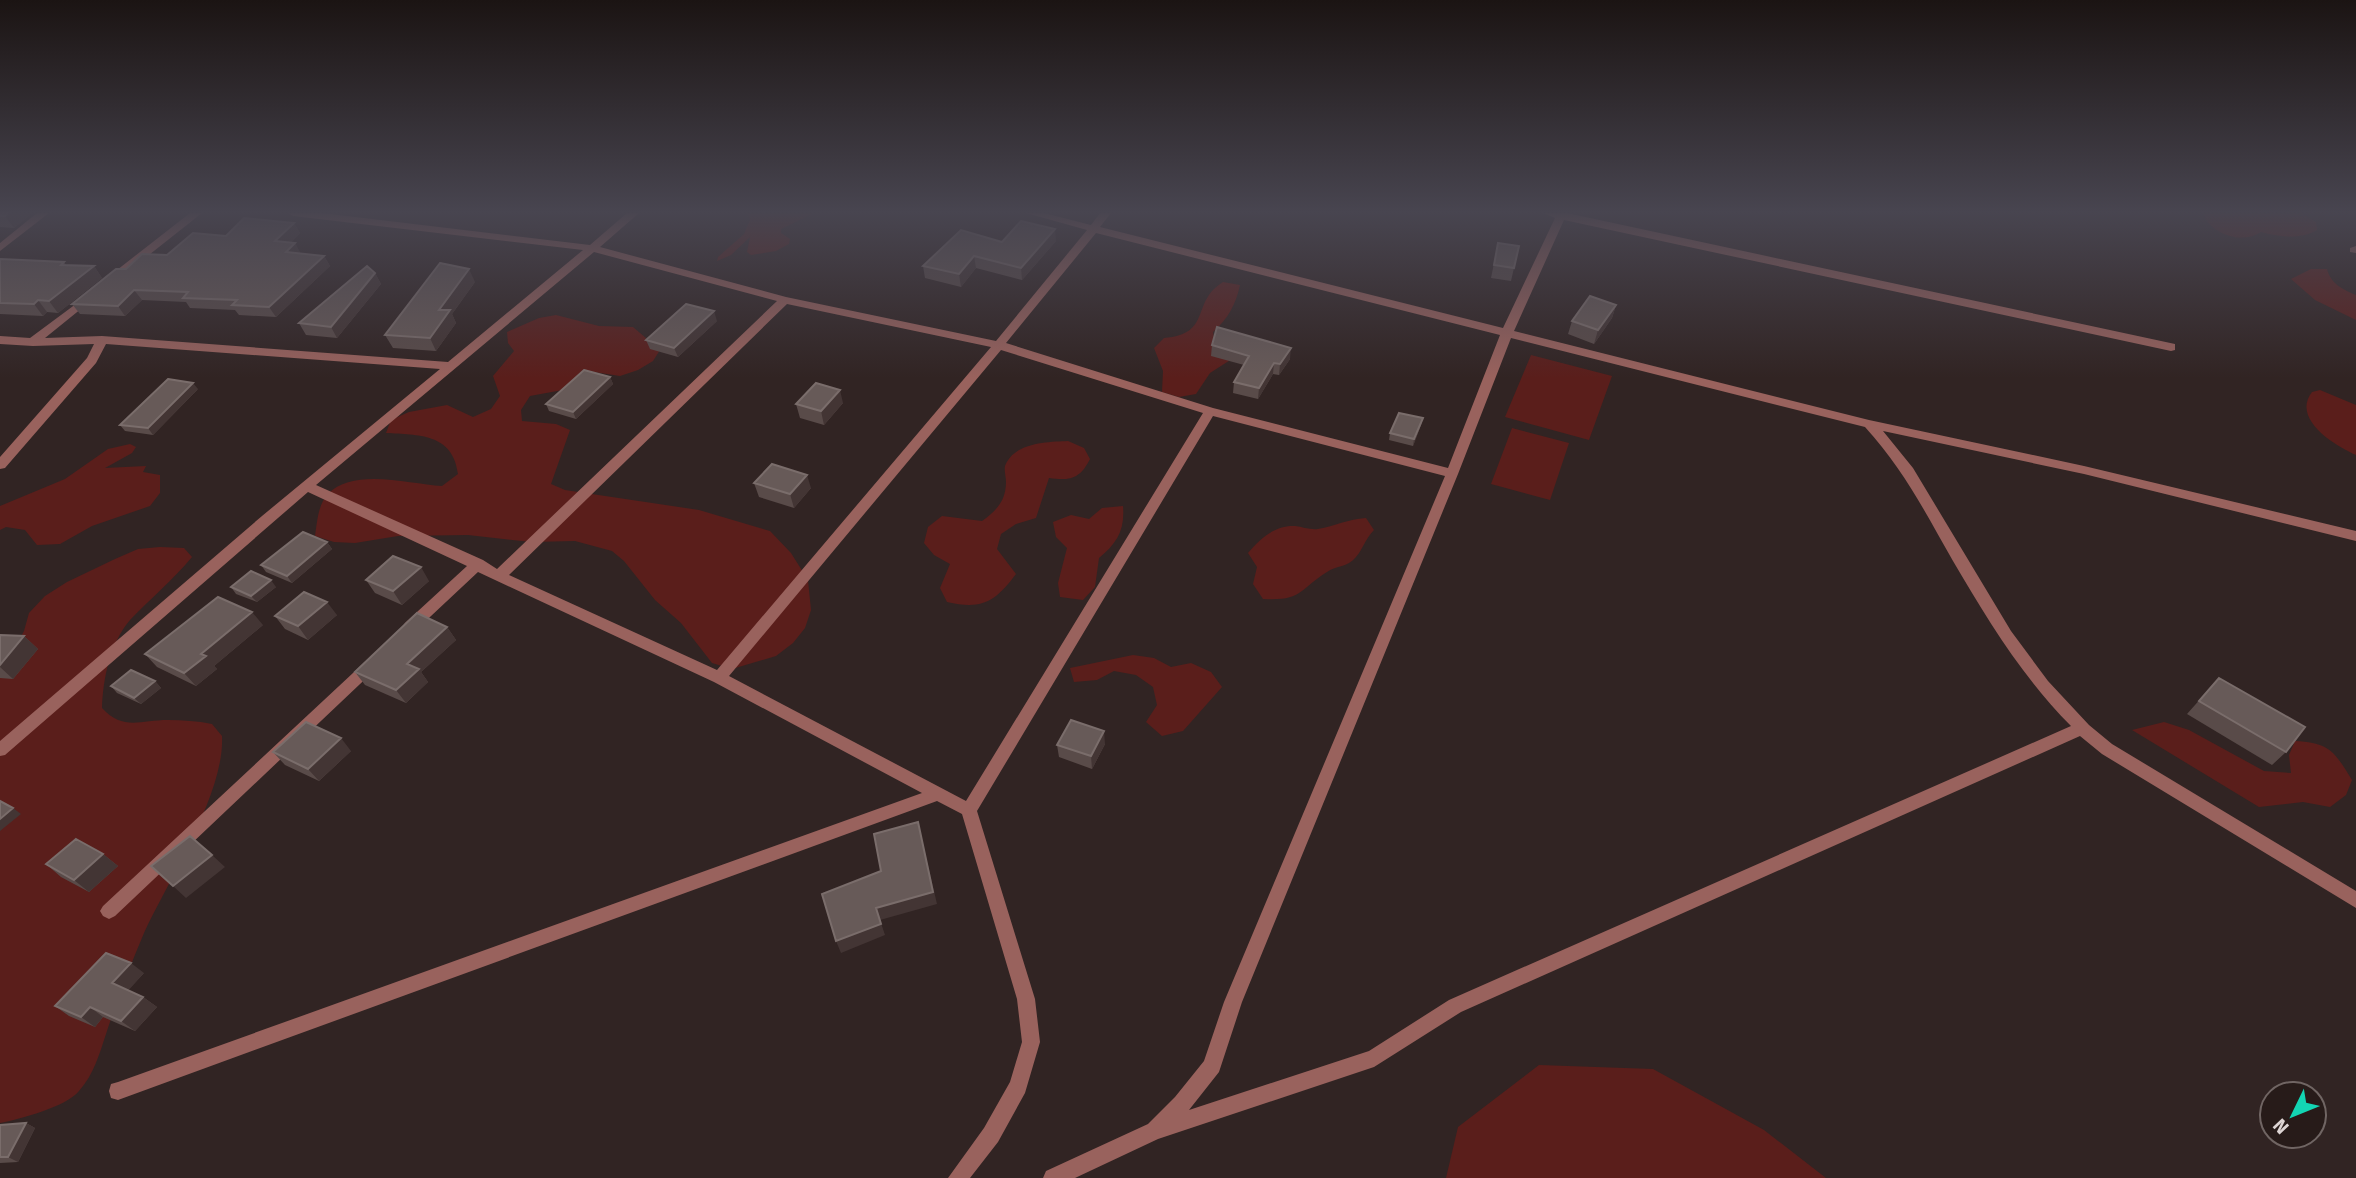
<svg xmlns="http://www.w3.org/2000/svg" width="2356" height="1178" viewBox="0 0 2356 1178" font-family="'Fira Sans',sans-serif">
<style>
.green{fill:#5a1e1b}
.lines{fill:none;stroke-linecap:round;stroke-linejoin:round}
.minor{fill:#99625d;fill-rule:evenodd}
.wall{fill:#594b49}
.shaded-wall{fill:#433534}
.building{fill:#675a58;stroke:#7a6d6b;stroke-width:2}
</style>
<rect width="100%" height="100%" fill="#312423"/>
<path class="green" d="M748 213H814L781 229V233L790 239 789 244 776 251 751 255 747 252 750 237 731 255 717 261 718 257 744 234 750 220Z
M2203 213H2301L2316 222 2317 230C2300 240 2280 237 2261 232 2242 245 2210 234 2203 213Z
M2311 269H2327C2331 284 2342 289 2356 295V320L2315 300 2291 279Z
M1223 282 1240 285C1236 304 1228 319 1213 332L1215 342 1235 357 1210 373 1196 394 1179 397 1162 392 1163 371 1154 348 1164 338C1213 334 1190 302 1223 282Z
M556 315 599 326 633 327 660 350 653 361 638 370 620 376 588 371 573 379 568 389 530 396 521 410 522 421 556 424 570 430 551 484 565 490 699 510 770 531 791 553 808 580 811 610 805 628 793 643 776 656 732 669 712 663 681 623 655 600 624 561 612 551 575 541 531 542 468 535 398 536 355 543 334 542 315 536C317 523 318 504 328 494 353 467 410 484 442 486L458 474C453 433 418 435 386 433L391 420 409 412 447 405 473 417 491 409 500 396 493 376 514 351 508 343 507 332 539 318Z
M1531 355 1612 376 1589 440 1505 417Z
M2320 390 2356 405V455C2335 446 2291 419 2312 392Z
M1512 428 1569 443 1550 500 1491 484Z
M1068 441 1084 448 1090 459C1080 479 1070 481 1049 478L1036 518 1016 524 1001 534 997 549 1016 574C995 602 982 610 947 602L940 588 950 564 934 555 924 543 928 527 942 516 982 521C996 511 1006 501 1006 482 1006 477 1004 470 1005 466 1014 442 1048 442 1068 441Z
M130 444 136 447 132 453 105 468 146 466 143 472 160 475V493L150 506 92 526 60 544 37 545 25 530 6 527 0 530V506L65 479 108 449Z
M1123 506C1125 530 1117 543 1099 558L1095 587 1083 600 1060 597 1058 583 1067 548 1056 537 1053 522 1071 515 1089 519 1102 508Z
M1366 518 1374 530C1365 539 1363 549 1356 557 1347 568 1337 565 1327 572 1298 590 1303 601 1263 599L1253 584 1257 567 1248 553C1260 538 1276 525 1295 526 1303 527 1310 530 1318 529 1335 526 1348 519 1366 518Z
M160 547 184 548 192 557C173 580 150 599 130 620 110 643 103 679 102 708 123 731 140 720 168 720 183 720 197 721 212 724L222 736C225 793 168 881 144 933 130 966 117 1000 106 1034 99 1055 94 1074 79 1091 66 1107 20 1119 0 1123V677L24 631 29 613 45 596 67 582 115 559 138 549Z
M1133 655 1154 658 1171 667 1191 663 1211 672 1222 687 1183 731 1162 736 1146 722 1157 705 1153 687 1136 675 1114 671 1097 680 1074 682 1070 668Z
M2164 722 2189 730 2264 771 2291 773 2289 755 2295 741C2330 743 2334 751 2352 780L2346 795 2330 807 2303 802 2259 807 2132 730Z
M1539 1065 1653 1069 1764 1130 1826 1178H1446L1458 1127Z"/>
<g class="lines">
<path class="minor" d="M37 213H49L0 251V243Z
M190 213H202L116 281H108V277Z
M288 213H322L590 245 627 213H639L600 247 786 297 996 341 1087 230 1026 213H1044L1091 225 1100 213H1111L1100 227 1503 328 1555 218 1543 213H1567L2175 344V350L2171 351 1564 220 1514 331 1869 420 2084 466 2356 531V541L2084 474 1883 431 1913 468 2011 631 2048 681 2089 725 2112 744 2356 891V908L2102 754 2080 736 1461 1012 1374 1067 1158 1139 1075 1178H1043L1046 1171 1148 1124 1175 1097 1204 1061 1224 1002 1445 476 1213 416 977 811 1035 999 1040 1042 1025 1093 998 1142 970 1178H948L984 1128 1010 1082 1022 1042 1017 999 962 814 937 801 118 1100 111 1098 109 1091 111 1084 118 1082 922 793 714 682 478 572 415 631H405L403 627 405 623 467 566 308 492 5 755 0 756V741L262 516 440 369 106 344 96 363 5 468 0 469V457L87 358 94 344 33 346 0 344V336L30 338 88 295 94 298 92 300 45 338 102 336 448 362 583 250 293 216ZM1096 233 1500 335 1448 468 1213 408 1006 343ZM594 252 777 301 497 569 483 560 316 485ZM787 304 991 347 717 670 509 575ZM1511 338 1865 427C1904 470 1925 512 1953 561 1987 619 2023 678 2071 726L1449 1000 1369 1051 1189 1110 1219 1072 1242 1002 1458 474ZM1001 350 1203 413 966 801 729 676Z
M2356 246V253L2350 252V248Z
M373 657 378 659 380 663 378 667 115 916 109 919 103 916 100 911 103 906 368 659Z"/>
</g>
<path class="wall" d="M0 213H32L14 228 0 227Z
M294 223 300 233 290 243H295L300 253 324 256 330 266 276 317 239 315 235 310 190 308 186 302 142 300 125 316 80 314 72 304 126 269 226 236Z
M1056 241 1022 280 976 268 961 287 925 278 923 266 1002 242Z
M1498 243 1519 246 1511 281 1491 278Z
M0 259 64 262 66 265 94 266 102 278 58 313 47 312 43 316 0 314Z
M375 273 381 284 337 338 306 335 299 323Z
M475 282 452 314 456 323 436 351 393 348 385 335Z
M1616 305 1612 318 1594 344 1568 334 1572 321Z
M717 321 678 357 650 349 646 340Z
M1212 345 1290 359 1279 375 1273 374 1258 399 1233 393 1234 382 1244 365 1211 356Z
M610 377 613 384 576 419 549 411 546 404Z
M198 389 153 435 125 431 120 425Z
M843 403 824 425 800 418 796 404Z
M1423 418 1421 425 1413 446 1389 440 1390 433Z
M754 483 811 488 794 508 759 497Z
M327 542 332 549 292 583 266 572 261 565Z
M366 580 429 581 402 605 375 593Z
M231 587H276L257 602 236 594Z
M337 615 308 640 285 629 275 616Z
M263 625 214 666 217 669 196 686 157 667 145 654Z
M447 627 456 640 421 672 428 682 406 703 365 685 355 672Z
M0 635 24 636 38 649 13 679 0 678Z
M2219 678 2286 752 2272 765 2187 714Z
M155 681 161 688 141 704 117 693 111 686Z
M1105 744 1092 769 1059 757 1057 745Z
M351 751 319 781 285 765 273 752Z
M103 854 118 866 89 892 61 877 46 864Z
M144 973 128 990 143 997 157 1007 135 1031 103 1017 95 1027 69 1016 55 1006Z
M26 1123 35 1128 18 1162 0 1163V1125Z"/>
<path class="shaded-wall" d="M8 213H32L14 228 5 216Z
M294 223 300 233 281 252 275 241Z
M1055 229 1056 241 1022 280 1021 268Z
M295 243 301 254 286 252Z
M324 256 330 266 276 317 269 307Z
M974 256 976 268 961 287 959 274Z
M94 266 102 278 58 313 49 301Z
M469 269 475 282 452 314 456 323 436 351 430 338 439 310Z
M375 273 381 284 337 338 331 327Z
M134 290 142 300 125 316 118 306Z
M38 300 47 312 43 316 34 304Z
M1616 305 1612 318 1594 344 1598 330Z
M714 311 717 321 678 357 674 348Z
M1291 348 1290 359 1279 375 1280 364Z
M1274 363 1273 374 1258 399 1259 388Z
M610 377 613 384 576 419 573 412Z
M193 383 198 389 153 435 148 428Z
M840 390 843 403 824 425 821 411Z
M1423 418 1421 425 1413 446 1414 439Z
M807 475 811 488 794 508 790 494Z
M327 542 332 549 292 583 287 576Z
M421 567 429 581 402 605 393 591Z
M271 580 276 587 257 602 251 596Z
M327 602 337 615 308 640 298 626Z
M252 612 263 625 214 666 217 669 196 686 184 673 201 654Z
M447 627 456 640 421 672 428 682 406 703 396 690 407 664Z
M24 636 38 649 13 679 0 667V665Z
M155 681 161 688 141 704 134 698Z
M1104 731 1105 744 1092 769 1091 756Z
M341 738 351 751 319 781 308 769Z
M13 808 21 814 0 831V819Z
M918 822 937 904 880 920 885 935 841 953 836 941 876 908Z
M103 854 118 866 89 892 74 880Z
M212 855 225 867 186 898 173 886Z
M131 963 144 973 126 993 112 983Z
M143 997 157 1007 135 1031 121 1021Z
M90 1007 103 1017 95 1027 81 1017Z
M26 1123 35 1128 18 1162 8 1157Z"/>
<path class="building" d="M0 213H8L5 216H0Z
M244 218 294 223 275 241 295 243 286 252 324 256 269 307 232 305 237 300 183 298 188 292 134 290 118 306 72 304 116 269H126L142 254 167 255 193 233 226 236Z
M1021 221 1055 229 1021 268 974 256 959 274 923 266 961 230 1002 242Z
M1498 243 1519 246 1514 268 1494 265Z
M0 259 64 262 61 265 94 266 49 301 38 300 34 304 0 303Z
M440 263 469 269 439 310H450L430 338 385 335Z
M367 266 375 273 331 327 299 323Z
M1590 296 1616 305 1598 330 1572 321Z
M686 304 714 311 674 348 646 340Z
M1217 327 1291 348 1280 364 1274 363 1259 388 1234 382 1249 356 1212 345Z
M584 370 610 377 573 412 546 404Z
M168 379 193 383 148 428 120 425Z
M816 383 840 390 821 411 796 404Z
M1399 413 1423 418 1414 439 1390 433Z
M772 464 807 475 790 494 754 483Z
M303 532 327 542 287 576 261 565Z
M393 556 421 567 393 591 366 580Z
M251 571 271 580 251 596 231 587Z
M304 592 327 602 298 626 275 616Z
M218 597 252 612 201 654 206 656 184 673 145 654Z
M417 613 447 627 407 664 419 669 396 690 355 672Z
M0 635 24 636 0 665Z
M131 670 155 681 134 698 111 686Z
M2219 678 2305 727 2286 752 2199 701Z
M1071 720 1104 731 1091 756 1057 745Z
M306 722 341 738 308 769 273 752Z
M0 801 13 808 0 819Z
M918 822 933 892 876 908 881 924 836 941 822 894 881 871 874 834Z
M190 836 212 855 173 886 151 866Z
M76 839 103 854 74 880 46 864Z
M106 953 131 963 112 983 143 997 121 1021 90 1007 81 1017 55 1006Z
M26 1123 8 1157H0V1125Z"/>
<linearGradient id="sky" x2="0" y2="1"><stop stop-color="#1b1413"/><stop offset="0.56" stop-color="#484550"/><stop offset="1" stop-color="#484550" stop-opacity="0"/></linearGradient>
<rect width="2356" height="378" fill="url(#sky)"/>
<g transform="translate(2293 1115) rotate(227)"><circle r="33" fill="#271b19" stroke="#706563" stroke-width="2"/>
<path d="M0-5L12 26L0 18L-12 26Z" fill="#13d5b3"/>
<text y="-10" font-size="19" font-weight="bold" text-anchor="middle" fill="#ddd4d3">N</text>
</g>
</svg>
